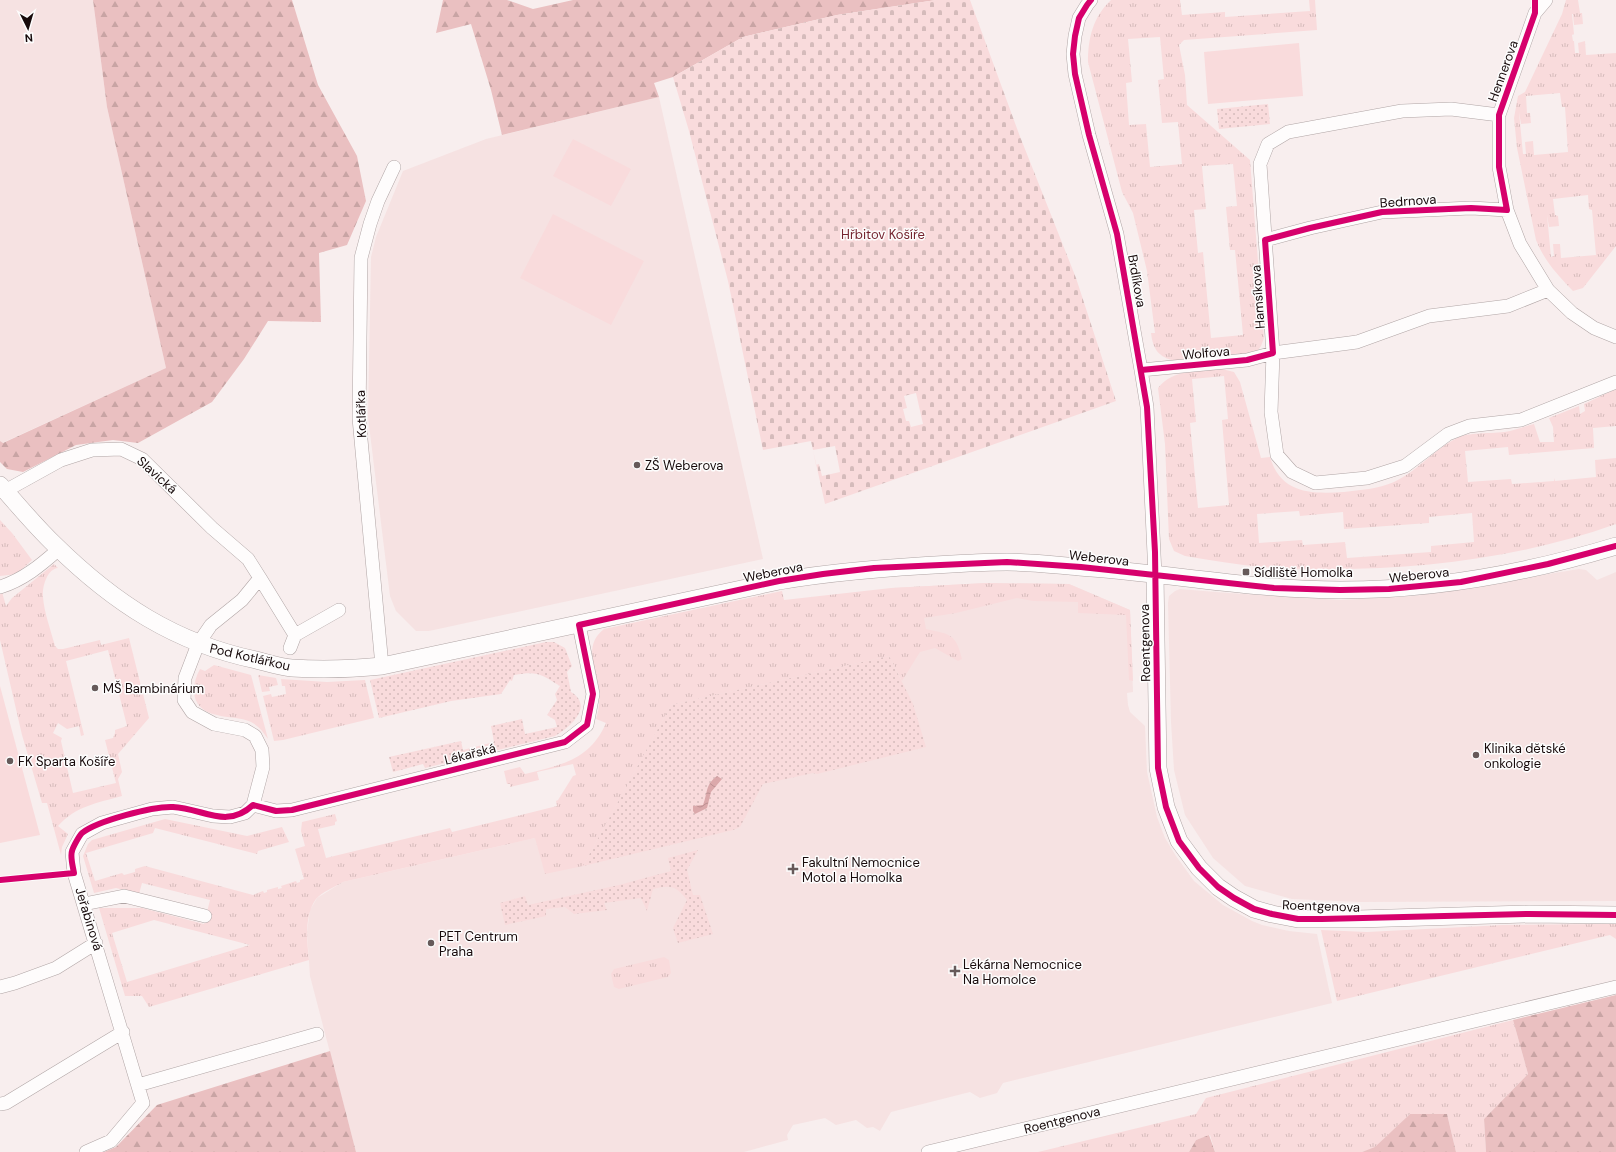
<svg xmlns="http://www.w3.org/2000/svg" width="1616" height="1152" viewBox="0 0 1616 1152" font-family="'DM Sans',sans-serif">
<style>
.built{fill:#f6e2e2}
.grass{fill:url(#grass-tufts);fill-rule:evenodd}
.forest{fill:url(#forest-firs)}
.cemetery{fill:url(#cemetery-stones);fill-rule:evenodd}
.park{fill:url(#park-dots)}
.pitch{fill:#f9dbdc}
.water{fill:url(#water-waves)}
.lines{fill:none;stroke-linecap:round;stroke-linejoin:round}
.minor-casing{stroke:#b0a5a5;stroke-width:14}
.tertiary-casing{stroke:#b0a5a5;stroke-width:18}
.minor{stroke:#fefcfc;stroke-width:13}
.tertiary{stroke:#fefcfc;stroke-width:17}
.cycleway-casing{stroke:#fdfdfd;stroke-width:8}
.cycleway{stroke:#d6006c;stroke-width:6}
.poi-dot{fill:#665a5a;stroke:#fdfdfd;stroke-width:1.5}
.labels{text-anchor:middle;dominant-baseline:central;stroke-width:3;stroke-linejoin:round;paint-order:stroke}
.street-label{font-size:13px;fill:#170a0b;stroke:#fdfdfd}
.park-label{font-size:13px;fill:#74232e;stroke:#fdfdfd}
.poi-label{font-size:13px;fill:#170a0b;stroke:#fdfdfd;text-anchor:start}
</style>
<defs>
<pattern id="grass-tufts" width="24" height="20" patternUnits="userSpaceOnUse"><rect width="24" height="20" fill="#f9dbdc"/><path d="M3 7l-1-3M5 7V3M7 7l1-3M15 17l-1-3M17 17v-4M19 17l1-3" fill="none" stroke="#d5bbbb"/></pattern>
<pattern id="forest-firs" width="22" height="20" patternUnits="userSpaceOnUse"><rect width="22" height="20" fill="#eac0c1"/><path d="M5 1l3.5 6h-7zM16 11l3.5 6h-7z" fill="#c8a4a4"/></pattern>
<pattern id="cemetery-stones" width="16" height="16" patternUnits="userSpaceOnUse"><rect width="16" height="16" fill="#f9dbdc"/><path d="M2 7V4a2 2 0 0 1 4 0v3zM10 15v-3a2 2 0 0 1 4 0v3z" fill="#d5bbbb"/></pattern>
<pattern id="park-dots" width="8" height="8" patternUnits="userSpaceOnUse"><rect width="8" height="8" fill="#f9dbdc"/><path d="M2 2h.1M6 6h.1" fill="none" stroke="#d5bbbb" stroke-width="1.8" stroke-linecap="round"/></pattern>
<pattern id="water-waves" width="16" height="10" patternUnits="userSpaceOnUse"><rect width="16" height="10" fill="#dba9ab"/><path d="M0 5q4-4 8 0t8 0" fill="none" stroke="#bb9092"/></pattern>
</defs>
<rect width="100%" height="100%" fill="#f8eeee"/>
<path class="built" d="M0 0H93L107 107 166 368 2 443 0 441Z
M659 97 763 559 429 631H416L396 611 390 596 368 417 371 257 376 237 403 171 486 139Z
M1579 569 1586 570 1597 580 1616 572V901L1360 902 1292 899 1245 886 1213 858 1185 815 1174 770 1171 722 1168 603 1169 596 1175 591 1180 589 1228 593 1341 600 1415 596Z
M986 583 1069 584 1130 610 1133 692 1127 693 1128 705 1130 712 1145 726 1147 772 1157 817 1165 838 1176 856 1194 881 1223 905 1252 921 1262 925 1289 931 1317 934 1332 1003 1003 1083 997 1093 980 1098 970 1092 891 1112 880 1131 873 1127 867 1128 856 1120 836 1125 825 1118 793 1125 787 1135 788 1140 744 1152H356L310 976 307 932 310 910 317 898 343 882 552 834 614 730 891 588Z"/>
<path class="grass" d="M1111 0H1180L1182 15 1225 12V17L1310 11 1309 0H1315L1317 30 1184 40 1179 45 1185 75 1187 105 1250 160 1264 338 1261 346 1256 353 1175 361C1159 357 1153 350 1151 333H1155L1147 271 1133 213 1122 192 1088 62C1088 38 1093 17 1111 0ZM1160 37 1164 79 1158 80 1162 123 1178 122 1182 164 1150 167 1146 124 1129 125 1126 83 1132 82 1128 39ZM1233 164 1237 206 1226 207 1230 250H1235L1243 335 1211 338 1203 252 1198 253 1194 210 1206 209 1202 166Z
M1566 0H1578L1580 13H1582L1583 24 1574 25 1573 14H1572L1574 34 1572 35 1573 41H1574L1575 53H1579L1578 43 1585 41 1586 55 1616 53V246L1583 288 1573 291C1557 274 1545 262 1536 240L1517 148 1514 118 1518 96 1525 92 1562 14ZM1560 93 1562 107H1565L1568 152 1534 155 1533 141 1525 142 1526 154H1523L1519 112 1521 124 1531 123 1530 113H1527L1526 96ZM1588 195 1589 209 1592 210 1596 255 1561 258 1560 244H1553L1554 256 1551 257 1547 215 1549 227 1559 226 1558 216 1555 215 1553 199Z
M1222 369 1234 372 1240 382 1261 458 1270 457C1281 494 1311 494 1344 492 1360 490 1378 489 1394 482 1418 471 1435 448 1459 437 1470 432 1497 434 1510 431 1518 429 1526 426 1534 424L1540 442H1554L1553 427 1549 418 1579 406 1580 414 1585 411 1584 404 1616 389V426L1593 428 1594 448 1509 455 1508 447 1465 451 1468 482 1511 479 1512 484 1554 481V478L1555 481 1596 477 1595 460 1616 458V524C1504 564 1381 574 1263 567 1237 565 1211 560 1185 556L1174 551 1169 539 1165 444 1158 388C1173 369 1199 371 1222 369ZM1224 376 1228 419 1222 420 1229 505 1198 508 1190 423 1196 422 1192 379ZM1299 511 1300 516 1343 512 1344 529 1429 523V517L1472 513 1474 542 1431 546V552L1347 558 1345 542 1303 545 1302 540 1259 543 1257 514Z
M0 520 12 533 32 560 17 574 0 576Z
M54 564 58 568C47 569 42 587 43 597 44 612 51 631 55 646L58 649H63L100 640 101 645 129 638 149 718 118 754 122 772 118 779 122 796C97 803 76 806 58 826L68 834 62 847 61 855 47 803H42L22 735 0 640V585L6 606 12 598ZM108 650 127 726 115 730V733L113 738 105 740 116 783 73 793 61 741 62 738 53 733 58 723 67 729 79 726 81 736 84 735 66 661Z
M986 583 1069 584 1130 610 1133 681 1129 680 1126 615 1078 613V602L1033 601 1017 598 956 613 924 618 926 629C949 634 956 633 962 659L958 661 935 648 920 652 902 681 889 656 671 705 583 866 545 874 535 838 343 882C335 887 322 892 316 899 304 916 307 941 309 960L149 1007 142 996H125L99 908H142L204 924 210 900 142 883 139 894 116 888 94 893 83 856 88 844 92 840 165 819 247 836 282 827 289 842 258 851 257 854 155 828 153 833 86 853 95 881 122 873 124 875 135 872V869L145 866 253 895 263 891 264 893 267 892V890L278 887V889L282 888 281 886 296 881 297 883 300 882V880L304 879 295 849 305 846 301 831 302 822 335 814 337 821 335 822V825L318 829 326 858 450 828 452 832 557 806 556 801 558 800 573 776 576 775 573 764 537 772 539 780 510 787V784H507L504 771 520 767 525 774C561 765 590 760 606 723L596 719C599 710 600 701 599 691 597 669 582 646 604 629L782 591 784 600 891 588ZM154 920 250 945 127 982 112 933Z
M214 665 251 675 268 739C263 732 259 726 251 722 241 717 227 718 217 715 192 710 189 689 200 669L205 671Z
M258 675 276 678 278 685 269 687 270 691 262 692Z
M281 679 327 682 365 680 374 718 283 740 274 741 263 696 271 694 272 697 286 694 285 686H282Z
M1606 924H1616V939L1610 935 1337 1001 1321 930 1367 932 1503 925Z
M664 957 669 960 671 973 668 977 619 989 614 987 611 974 614 969Z
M1513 1020 1528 1074 1484 1119 1486 1152H1456L1447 1114H1410L1375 1148 1362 1152H1215L1210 1135 1196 1140 1189 1152H1038L1196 1114 1206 1098Z"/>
<path class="forest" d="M93 0H292L318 85 357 156 366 201 347 245 319 253 321 322 268 321 244 359 212 402 138 443 113 440 76 445 23 472 7 469 0 462V441L3 443 166 368 107 107Z
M443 0H507L533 9 573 0H936L837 15 743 37 673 77 654 83 659 97 502 135 491 90 471 24 436 33Z
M1616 995V1152H1486L1484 1119 1528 1074 1513 1020Z
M330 1051 356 1152H104L116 1147 157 1105Z
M1410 1114H1447L1456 1152H1362L1375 1147Z
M1209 1135 1215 1152H1189L1196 1140Z"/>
<path class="cemetery" d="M936 0H970L1019 134 1076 278 1116 401 825 504 811 441 763 450 728 281 689 131 673 77 743 37 837 15ZM916 393 923 424 911 427 909 421H906L903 409 907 408 904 396ZM835 446 840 472 822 476 819 464 816 465 813 450Z"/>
<path class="park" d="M1268 104 1270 124 1219 129 1217 109Z
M546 642H554L565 648 572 666 567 672 571 692C594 706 571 727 555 736L425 768 423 764 393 772 389 757 461 741 463 750 494 742 491 726 522 719 525 734 557 727 555 720 547 715 557 700 555 694 560 686C540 674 538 671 514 675L512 681 510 680 501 694 451 701 379 718 370 680Z
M889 656 913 704 926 747 817 774 813 773 763 784 740 827 733 830 583 866 671 705Z
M698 850 687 870 693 895H700L713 934 678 943 673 928 687 900C675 885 671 885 653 889L647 911 641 898 604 903 607 910 574 914 565 907 546 909V916L505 925 500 903 525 896 528 905 619 885 671 871 668 858Z"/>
<path class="pitch" d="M1299 43 1303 96 1208 104 1204 52Z
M573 139 631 169 611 206 553 176Z
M553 214 644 261 611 325 520 278Z
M0 686 40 835 0 843Z"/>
<path class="water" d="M717 776 722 779 711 792 707 808 695 814 693 811V806L703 805C708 792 705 785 717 776Z"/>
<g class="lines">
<g class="minor-casing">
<path id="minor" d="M1091 0 1087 5 1079 18 1075 36 1073 54 1075 74 1089 135 1117 234 1141 370 1147 407 1155 575
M1546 0 1535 13 1499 115V167L1507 210 1520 244 1548 290 1572 313 1594 328 1616 337
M1499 115 1451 109 1402 111 1288 132 1268 144 1260 164 1273 353 1271 412 1277 455 1292 472 1315 483 1367 478 1405 466 1448 434 1469 426 1521 420 1616 382
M1265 240 1310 228 1382 212 1471 208 1507 210
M1141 370 1247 360 1273 353 1357 342 1429 316 1508 306 1548 290
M5 491 61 460 92 450 121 449 142 459 212 528 248 559 260 578 242 600 211 625 198 644 185 678 184 700 192 712 214 724 245 730 255 736 262 750 263 767 253 805 245 813 230 817 213 816 173 807 152 809 102 823 82 834 72 852 74 873 143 1103 111 1141 86 1152
M260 578 295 635 290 648
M0 587C23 580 41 565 59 549
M295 635 339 610
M382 666 359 418 361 258 370 224 378 201 394 167
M253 805 276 811 292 810 565 742 587 725 593 694 579 625
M84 904 124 896 205 916
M0 987 15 983 56 968 96 943
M138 1085 317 1034
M0 1104 6 1103 123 1032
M928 1152 1616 987"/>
</g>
<g class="tertiary-casing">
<path id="tertiary" d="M0 485C18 505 35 526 55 545 114 603 175 643 256 660 268 663 280 667 292 668 322 670 352 669 382 666L779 581C837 571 894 567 952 564 970 563 989 562 1007 562 1031 562 1055 565 1079 567 1167 573 1253 590 1341 590 1434 590 1527 573 1616 546
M1155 575 1158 768 1166 807 1179 841 1199 868 1218 887 1234 898 1254 909 1272 914 1298 919H1358L1529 914 1616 915"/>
</g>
<use href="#minor" class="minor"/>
<use href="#tertiary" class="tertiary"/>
<g class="cycleway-casing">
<path id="cycleway" d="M1091 0 1087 5 1079 18 1075 36 1073 54 1075 74 1089 135 1117 234 1147 407 1155 552 1158 768 1166 807 1179 841 1199 868 1218 887 1234 898 1254 909 1272 914 1298 919H1322L1529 914 1616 915
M1141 370 1247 360 1273 353 1265 240 1310 228 1382 212 1471 208 1507 210 1499 167V115L1535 13V0
M0 880 74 873C73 867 70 857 72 851 73 847 79 836 82 833 97 821 153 806 173 807 203 808 226 830 253 805L276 811 292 810 565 742 587 725 593 694 579 625 779 581 823 574 874 568 1007 562 1081 567 1274 588 1340 590 1389 589 1461 582 1548 564 1616 546"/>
</g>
<use href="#cycleway" class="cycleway"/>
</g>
<g class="poi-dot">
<circle cx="637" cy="465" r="4"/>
<rect x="1242" y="568" width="8" height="8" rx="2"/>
<circle cx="95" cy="688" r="4"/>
<circle cx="1476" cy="755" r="4"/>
<circle cx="10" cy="761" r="4"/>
<path d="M791 863h4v4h4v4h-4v4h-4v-4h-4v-4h4z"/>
<circle cx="431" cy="943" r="4"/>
<path d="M953 965h4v4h4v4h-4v4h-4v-4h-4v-4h4z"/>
</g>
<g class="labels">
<g class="street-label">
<text transform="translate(1503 71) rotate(-70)">Hennerova</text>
<text transform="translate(1408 201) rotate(-4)">Bedrnova</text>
<text transform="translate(1137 281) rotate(80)">Brdlíkova</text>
<text transform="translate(1258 297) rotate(-94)">Hamsíkova</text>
<text transform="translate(1206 353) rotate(-5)">Wolfova</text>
<text transform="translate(361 414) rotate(-92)">Kotlářka</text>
<text transform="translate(157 475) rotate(42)">Slavická</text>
<text transform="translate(1099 558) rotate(6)">Weberova</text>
<text transform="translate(773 572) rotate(-11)">Weberova</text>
<text transform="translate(1419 575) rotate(-6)">Weberova</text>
<text transform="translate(1145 643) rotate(-91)">Roentgenova</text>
<text transform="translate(250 657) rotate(13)">Pod Kotlářkou</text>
<text transform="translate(470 754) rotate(-14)">Lékařská</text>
<text transform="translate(1321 906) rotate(2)">Roentgenova</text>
<text transform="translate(89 919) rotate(73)">Jeřabinová</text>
<text transform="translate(1062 1120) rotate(-14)">Roentgenova</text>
</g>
<g class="park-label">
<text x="883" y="234">Hřbitov Košíře</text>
</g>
<g class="poi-label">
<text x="645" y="465">ZŠ Weberova</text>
<text x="1254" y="572">Sídliště Homolka</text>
<text x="103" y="688">MŠ Bambinárium</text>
<text x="1484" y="748">Klinika dětské<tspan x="1484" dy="15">onkologie</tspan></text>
<text x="18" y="761">FK Sparta Košíře</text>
<text x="802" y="862">Fakultní Nemocnice<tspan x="802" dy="15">Motol a Homolka</tspan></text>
<text x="439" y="936">PET Centrum<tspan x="439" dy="15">Praha</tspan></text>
<text x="963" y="964">Lékárna Nemocnice<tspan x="963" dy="15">Na Homolce</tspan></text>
</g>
</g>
<g transform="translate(28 28) rotate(175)" stroke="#fdfdfd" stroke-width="3" paint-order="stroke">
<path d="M0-3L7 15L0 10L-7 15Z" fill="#170a0b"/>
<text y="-6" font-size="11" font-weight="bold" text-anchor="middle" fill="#170a0b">N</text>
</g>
</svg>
